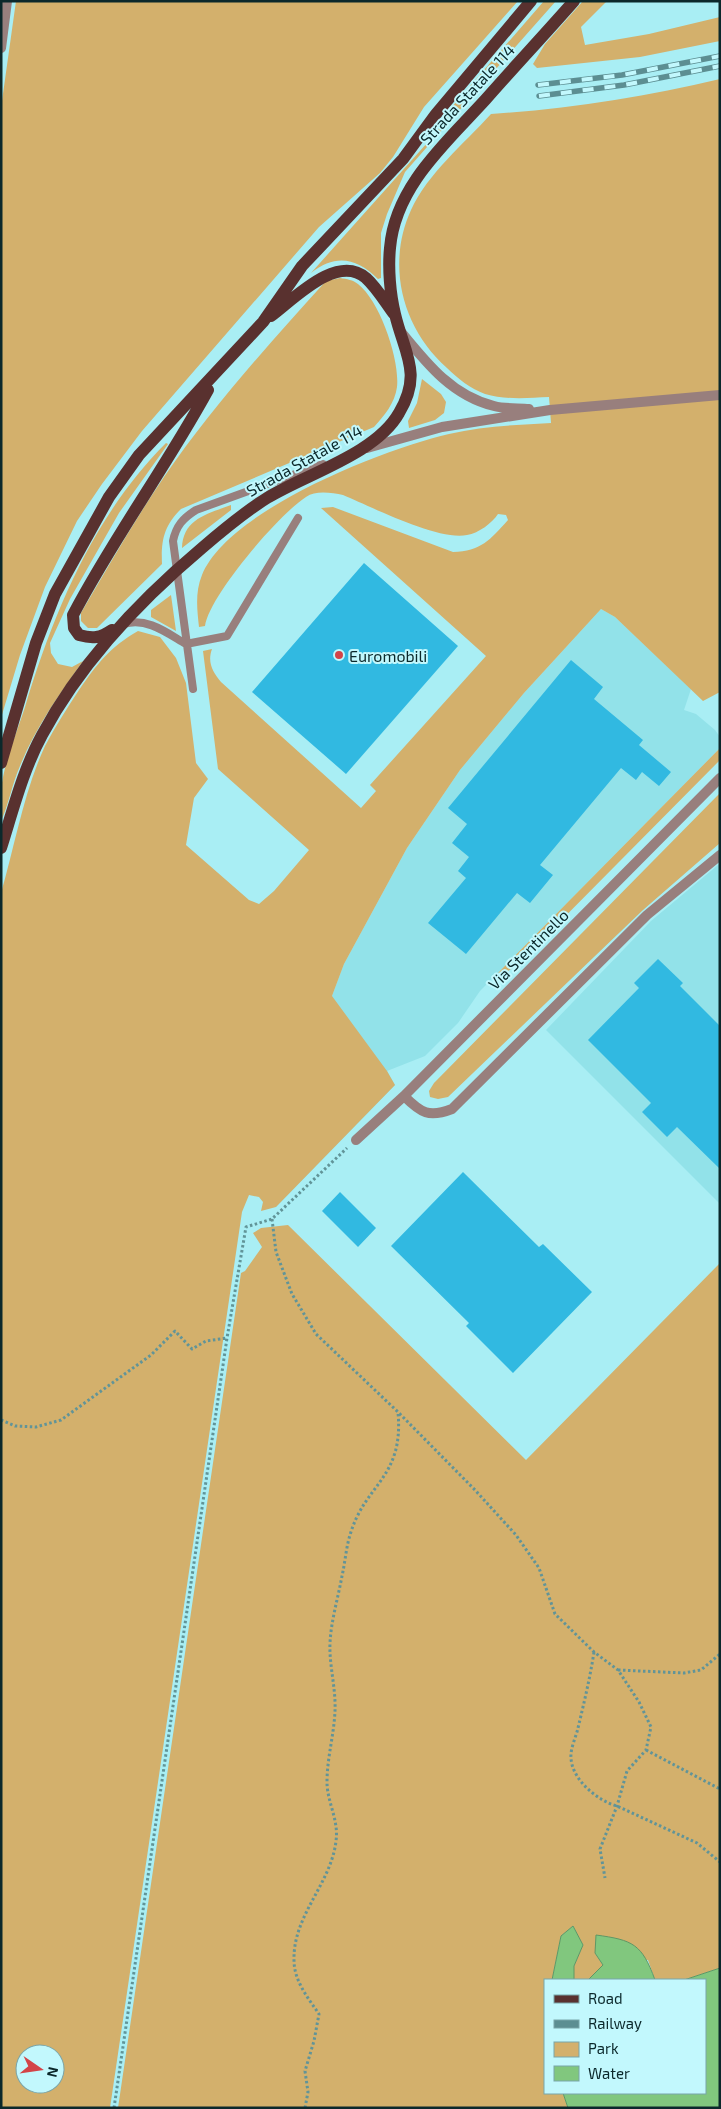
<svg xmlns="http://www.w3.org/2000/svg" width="721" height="2109" viewBox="0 0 721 2109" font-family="'Exo 2',sans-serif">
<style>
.built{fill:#92e2e9}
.green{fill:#d3b06c;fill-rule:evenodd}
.water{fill:#81c77e;stroke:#5e9765}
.building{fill:#31b9e1}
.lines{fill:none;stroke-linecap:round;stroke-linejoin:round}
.path{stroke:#619498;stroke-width:3;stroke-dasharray:2.5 2.5;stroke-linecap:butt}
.service{stroke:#987f7d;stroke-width:8}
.minor{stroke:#987f7d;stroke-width:10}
.primary{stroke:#59312f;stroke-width:12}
.rail-casing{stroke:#5c8e92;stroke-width:5.5}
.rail{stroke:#c2f8fd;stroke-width:4;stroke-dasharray:11;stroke-linecap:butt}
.poi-dot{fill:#d34448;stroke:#c2f8fd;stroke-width:2}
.labels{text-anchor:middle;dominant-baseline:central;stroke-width:4;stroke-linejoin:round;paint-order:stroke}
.street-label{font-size:16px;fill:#0b282b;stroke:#c2f8fd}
.poi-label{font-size:16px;fill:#0b282b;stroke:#c2f8fd;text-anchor:start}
</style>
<rect width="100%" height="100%" fill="#a9eef4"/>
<path class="built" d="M601 609 615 617 691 689 684 710 696 714 715 730 720 737V748L480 991 458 1023 425 1056 387 1071 395 1085 276 1207 332 996 344 964 407 848 460 770 524 693Z
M718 865H720V1204L546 1030 651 921Z"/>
<path class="green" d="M16 1H518L424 107 393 157 380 173 319 227 142 431 102 484 77 521 45 587 20 655 1 718V108Z
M544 1H556L405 172 387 214 381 233V278L378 279C356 257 335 254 311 273L436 133 451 108Z
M583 1H607L581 27 585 45 649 34 720 17V41L640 57 537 68 533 64 545 44Z
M720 79V692L703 701 615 617 601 609 524 693 460 770 407 848 344 964 332 996 387 1071 395 1085 276 1207 261 1211 263 1202 259 1197 249 1195 242 1212 110 2108H1V893C15 845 24 791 45 746 55 727 67 708 79 690 97 664 110 647 138 631L160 637 176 658 186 683 196 763 208 779 194 798 186 845 249 900 259 904 274 891 309 850 218 769 203 651 212 649C207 663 213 672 221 682L361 808 376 791 370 785 486 656 321 508 333 507 453 552C481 551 490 540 508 520L506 515 498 514C492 523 479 533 467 535 438 541 372 507 343 495 332 493 316 490 306 497 279 514 209 596 205 626L199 627C197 609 195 592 202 575 228 510 384 449 449 434 482 426 517 425 551 423L549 397C528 398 505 400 485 394 471 389 457 378 447 368 402 328 386 265 411 210 428 173 464 144 491 114 568 109 645 97 720 79ZM25 2054H55V2084H25Z
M340 278C347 279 353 280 358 284 380 301 400 360 397 387 395 403 384 416 374 427L181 509C164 526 161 540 162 564L97 628H88L81 621V613C108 567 134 521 164 477 212 407 269 344 326 281Z
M422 379 441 394 446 402 444 413 435 420 409 428 408 421 417 403Z
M166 443 168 444 119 513 70 599 50 643 51 653 58 664 72 667 83 661C59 695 35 728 20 766 12 784 9 804 1 821 1 811 1 801 1 791 3 765 17 732 25 707 54 611 94 515 166 443Z
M231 505V510L182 548C183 519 207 514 231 505Z
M171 595 176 631 151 617V610Z
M720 748V760L516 966 508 971 498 973Z
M720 793V843L643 910 448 1097 438 1099 430 1097 429 1091 434 1083Z
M288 1225 526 1460 720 1263V1968L684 1980H655L648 1960 595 1953 603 1965 588 1980H574V1966L583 1945 573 1926 561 1936 552 1980H545V2093H563L568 2108H118L241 1273 245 1271 262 1247 253 1233 261 1228Z"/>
<path class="water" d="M573 1926 583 1945 574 1966V1980H552L561 1936Z
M596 1935C633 1940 642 1944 655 1980H588L603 1965 595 1953Z
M720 1968V2108H568L563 2093H705V1980H684Z"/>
<path class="building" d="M364 563 458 646 346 774 252 692Z
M571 660 603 687 594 699 643 740 639 745 671 772 659 786 642 772 636 780 621 768 540 865 553 875 530 903 517 893 466 954 428 923 466 878 458 871 469 857 452 843 467 824 448 808Z
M658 959 683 983 680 986 720 1026V1169L677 1127 667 1137 642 1112 651 1103 588 1040 639 988 634 983Z
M463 1172 539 1247 543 1244 592 1292 513 1373 466 1326 469 1323 391 1246Z
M340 1192 376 1228 358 1247 322 1211Z"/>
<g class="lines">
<path class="path" d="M272 1219 276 1252 292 1294 316 1334 398 1412 475 1490 516 1535 539 1568 555 1614 594 1652 618 1670 639 1702 651 1727 646 1750 627 1771 617 1806 600 1849 605 1878
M1 1420 15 1426 36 1427 61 1420 151 1355 175 1331 192 1349 206 1341 227 1338
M594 1652C590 1678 584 1703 578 1728 576 1737 570 1749 571 1758 572 1780 598 1801 617 1806L697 1843 720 1862
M618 1670 684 1673 701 1670 720 1654
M646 1750 720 1789
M114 2108 227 1338 246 1227 272 1219 347 1148
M305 2108 308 2092 305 2071 314 2041 319 2014C308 1998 294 1981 294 1960 293 1915 331 1884 336 1841 339 1820 327 1802 327 1782 327 1758 334 1735 335 1711 336 1688 329 1665 330 1643 331 1621 338 1598 342 1576 345 1563 346 1548 350 1535 365 1483 404 1479 398 1412"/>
<path class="service" d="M124 624C147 617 167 633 186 644L227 636 298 518
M193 689 173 541C176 526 183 518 196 510L323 464"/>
<path class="minor" d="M1 48 7 1
M402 333C428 365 453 396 494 406 505 409 518 408 529 409
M367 448 442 427 550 410 720 395
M404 1096C421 1113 429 1118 452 1109L647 915 720 855
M356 1140 404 1096 720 778"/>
<path class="primary" d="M271 316C294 299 337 253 366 278 377 288 385 302 394 314
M112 630C100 638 93 639 79 635L74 628 73 615C114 537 166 467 208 390
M1 763 36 643 55 594 109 497 139 455 263 322 302 266 403 159 436 114 531 1
M1 848C13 810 23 770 42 735 81 662 139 601 202 548 223 530 243 513 267 498 306 474 376 454 399 413 423 373 404 353 395 314 390 294 388 268 390 248 395 186 447 142 486 99 515 66 545 34 574 1"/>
<g class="rail-casing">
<path id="rail" d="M538 85 622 75 720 56
M539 96 624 85 720 66"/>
</g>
<use href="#rail" class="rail"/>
</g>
<circle class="poi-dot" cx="339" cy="655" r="5"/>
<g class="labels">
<g class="street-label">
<text transform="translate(467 94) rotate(-47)">Strada Statale 114</text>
<text transform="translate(304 460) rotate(-29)">Strada Statale 114</text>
<text transform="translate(528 949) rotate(-45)">Via Stentinello</text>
</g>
<g class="poi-label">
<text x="349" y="655">Euromobili</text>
</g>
</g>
<rect width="721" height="2109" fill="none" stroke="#0b282b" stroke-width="5"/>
<rect x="544" y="1979" width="162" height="115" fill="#c2f8fd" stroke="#79a5a9"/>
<rect x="554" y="1995" width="25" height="8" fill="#59312f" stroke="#79a5a9"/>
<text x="588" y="2004" font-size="15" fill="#0b282b">Road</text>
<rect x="554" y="2020" width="25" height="8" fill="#5c8e92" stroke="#79a5a9"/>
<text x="588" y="2029" font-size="15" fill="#0b282b">Railway</text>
<rect x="554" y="2042" width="25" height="15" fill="#d3b06c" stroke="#79a5a9"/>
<text x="588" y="2054" font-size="15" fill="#0b282b">Park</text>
<rect x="554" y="2066" width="25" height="15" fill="#81c77e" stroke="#79a5a9"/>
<text x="588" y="2079" font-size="15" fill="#0b282b">Water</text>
<g transform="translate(40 2069) rotate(103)"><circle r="24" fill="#c2f8fd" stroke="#79a5a9"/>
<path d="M0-4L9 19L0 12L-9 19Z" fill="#d34448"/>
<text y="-8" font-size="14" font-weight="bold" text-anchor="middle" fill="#0b282b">N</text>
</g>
</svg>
